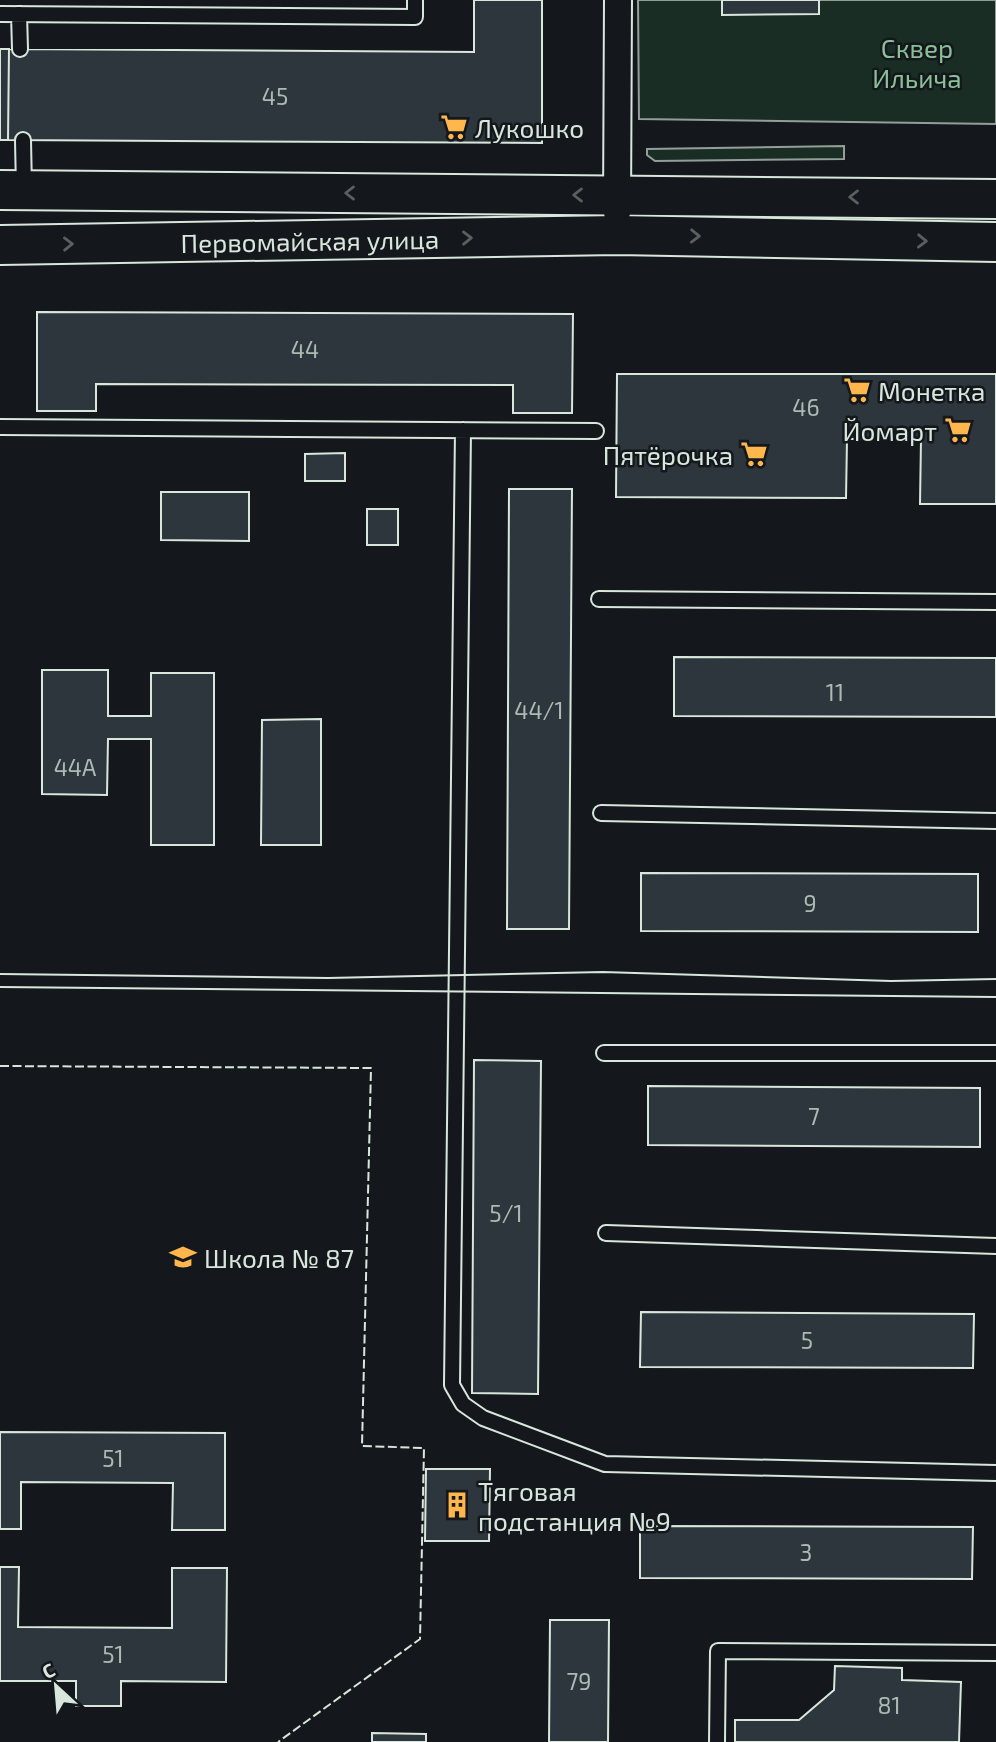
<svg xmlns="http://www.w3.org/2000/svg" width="996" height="1742" viewBox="0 0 996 1742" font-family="'Exo 2',sans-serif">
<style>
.green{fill:#1a2d24;stroke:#939e99;stroke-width:2}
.building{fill:#2c363c;stroke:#d8e6dc;stroke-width:2}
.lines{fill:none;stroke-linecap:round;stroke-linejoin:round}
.lane-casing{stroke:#d8e6dc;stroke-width:18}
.street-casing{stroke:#d8e6dc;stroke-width:30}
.secondary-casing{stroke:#d8e6dc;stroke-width:42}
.lane{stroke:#14181c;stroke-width:14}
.street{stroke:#14181c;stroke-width:26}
.secondary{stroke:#14181c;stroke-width:38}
.tram{stroke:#d8e6dc;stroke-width:2}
.fence{stroke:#d8e6dc;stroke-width:2;stroke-dasharray:9 3.5;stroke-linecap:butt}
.oneway{stroke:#59605f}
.labels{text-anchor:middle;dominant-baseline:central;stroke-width:5;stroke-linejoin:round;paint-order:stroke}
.number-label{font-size:23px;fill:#adbab4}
.park-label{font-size:26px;fill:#8ac095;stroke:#14181c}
.poi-label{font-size:26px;fill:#d8e6dc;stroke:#14181c;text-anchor:start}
.street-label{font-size:26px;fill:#d8e6dc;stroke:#14181c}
</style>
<rect width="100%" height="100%" fill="#14181c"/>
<path class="green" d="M638 0H996V124L639 119Z
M844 146V159L655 161 647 155V149Z"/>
<path class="building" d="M474 0H542V143L8 140 9 49 474 52Z
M722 0H819V14L722 15Z
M0 49H9L8 140H0Z
M37 312 573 314 572 413H513V385L96 384V411H37Z
M617 374H996V504H920L921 439H847L846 498 616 497Z
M345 453V481H305V454Z
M509 489H572L569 929H507Z
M161 492H249V541L161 540Z
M367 509H398V545H367Z
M674 657 996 658V717L674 716Z
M42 670H108V716H151V673H214V845H151V739H108L107 795 42 794Z
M321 719V845H261L262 720Z
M641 873 978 874V932L641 931Z
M474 1060 541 1061 538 1394 472 1393Z
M648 1086 980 1088V1147L648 1145Z
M641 1312 974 1314 973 1368 640 1367Z
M0 1432 225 1433V1530H172L173 1483 21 1482V1529H0Z
M426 1469H490L489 1541H425Z
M640 1526 973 1527 972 1579 640 1578Z
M0 1567H19L18 1627 172 1628V1568H227L226 1682 121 1681V1706H76V1681H0Z
M550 1620H609L608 1742H549Z
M835 1666 902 1668V1680L961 1682 959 1742H735V1720H799L834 1690Z
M372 1733 426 1734V1742H372Z"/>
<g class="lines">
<g class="lane-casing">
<path id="lane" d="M0 14 415 17V0
M19 14 20 49
M23 140 24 189
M0 427 596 431
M463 430 452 1385 463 1404 483 1418 605 1464 996 1473
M599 599 996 602
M601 813 996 821
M604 1053H996
M606 1233 996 1246
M717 1742 718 1651 996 1653"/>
</g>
<g class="street-casing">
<path id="street" d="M617 212 618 0"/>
</g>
<g class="secondary-casing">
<g id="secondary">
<path d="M0 190 996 199"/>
<path id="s1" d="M0 245 618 235 996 242"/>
</g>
</g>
<use href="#lane" class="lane"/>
<use href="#street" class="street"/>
<use href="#secondary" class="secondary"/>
<path class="tram" d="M0 974 328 978 603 972 891 981 996 979
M0 987 996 997"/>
<path class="fence" d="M0 1066 371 1068 362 1446 424 1448 420 1639 278 1742"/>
</g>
<defs><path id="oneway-chevron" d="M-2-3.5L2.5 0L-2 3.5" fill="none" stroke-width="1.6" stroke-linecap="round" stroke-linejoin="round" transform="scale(1.75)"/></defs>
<g class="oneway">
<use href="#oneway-chevron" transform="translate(350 193) rotate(-180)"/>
<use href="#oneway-chevron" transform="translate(578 195) rotate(-180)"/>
<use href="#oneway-chevron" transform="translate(854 197) rotate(-180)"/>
<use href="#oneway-chevron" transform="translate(695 236) rotate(1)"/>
<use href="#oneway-chevron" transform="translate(467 238) rotate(-1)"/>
<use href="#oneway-chevron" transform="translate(922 241) rotate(1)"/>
<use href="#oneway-chevron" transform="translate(68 244) rotate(-1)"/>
</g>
<defs>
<g id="supermarket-bare" transform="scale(2.1)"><path d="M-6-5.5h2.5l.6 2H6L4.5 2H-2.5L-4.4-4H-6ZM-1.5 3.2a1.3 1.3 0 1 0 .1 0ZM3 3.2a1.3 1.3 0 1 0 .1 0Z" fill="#ffb74d" stroke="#14181c" stroke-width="2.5" paint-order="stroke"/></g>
<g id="school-bare" transform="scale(2.1)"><path d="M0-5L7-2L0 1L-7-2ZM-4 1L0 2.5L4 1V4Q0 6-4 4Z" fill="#ffb74d" stroke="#14181c" stroke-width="2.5" paint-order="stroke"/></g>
<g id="building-bare" transform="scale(2.1)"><path d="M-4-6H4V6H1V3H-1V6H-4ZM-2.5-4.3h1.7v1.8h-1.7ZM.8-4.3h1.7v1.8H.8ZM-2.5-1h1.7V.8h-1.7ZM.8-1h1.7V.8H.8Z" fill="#ffb74d" stroke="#14181c" stroke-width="2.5" paint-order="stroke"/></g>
</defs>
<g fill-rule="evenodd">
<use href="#supermarket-bare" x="454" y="127"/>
<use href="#supermarket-bare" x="857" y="390"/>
<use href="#supermarket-bare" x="958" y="430"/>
<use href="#supermarket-bare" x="754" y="454"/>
<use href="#school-bare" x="183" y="1257"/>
<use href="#building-bare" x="457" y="1505"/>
</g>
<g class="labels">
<g class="number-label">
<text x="275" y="96">45</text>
<text x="305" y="349">44</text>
<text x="806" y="407">46</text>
<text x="835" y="692">11</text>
<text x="539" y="710">44/1</text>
<text x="75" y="767">44А</text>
<text x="810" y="903">9</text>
<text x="814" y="1116">7</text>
<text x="506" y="1213">5/1</text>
<text x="807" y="1340">5</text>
<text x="113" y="1458">51</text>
<text x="806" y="1552">3</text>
<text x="113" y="1654">51</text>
<text x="579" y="1681">79</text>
<text x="889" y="1705">81</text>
</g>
<g class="park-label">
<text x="917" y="47">Сквер<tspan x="917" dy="30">Ильича</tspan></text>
</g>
<g class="poi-label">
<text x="475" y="127">Лукошко</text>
<text x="878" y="390">Монетка</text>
<text x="937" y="430" text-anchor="end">Йомарт</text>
<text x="733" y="454" text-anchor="end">Пятёрочка</text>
<text x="204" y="1257">Школа № 87</text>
<text x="478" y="1490">Тяговая<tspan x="478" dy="30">подстанция №9</tspan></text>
</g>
<g class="street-label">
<text stroke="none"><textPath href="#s1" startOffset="310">Первомайская улица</textPath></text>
</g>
</g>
<g transform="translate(56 1686) rotate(334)" stroke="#14181c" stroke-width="5" paint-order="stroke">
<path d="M0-5L12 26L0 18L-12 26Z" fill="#d8e6dc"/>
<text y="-10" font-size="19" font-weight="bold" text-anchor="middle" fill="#d8e6dc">С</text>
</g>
</svg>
